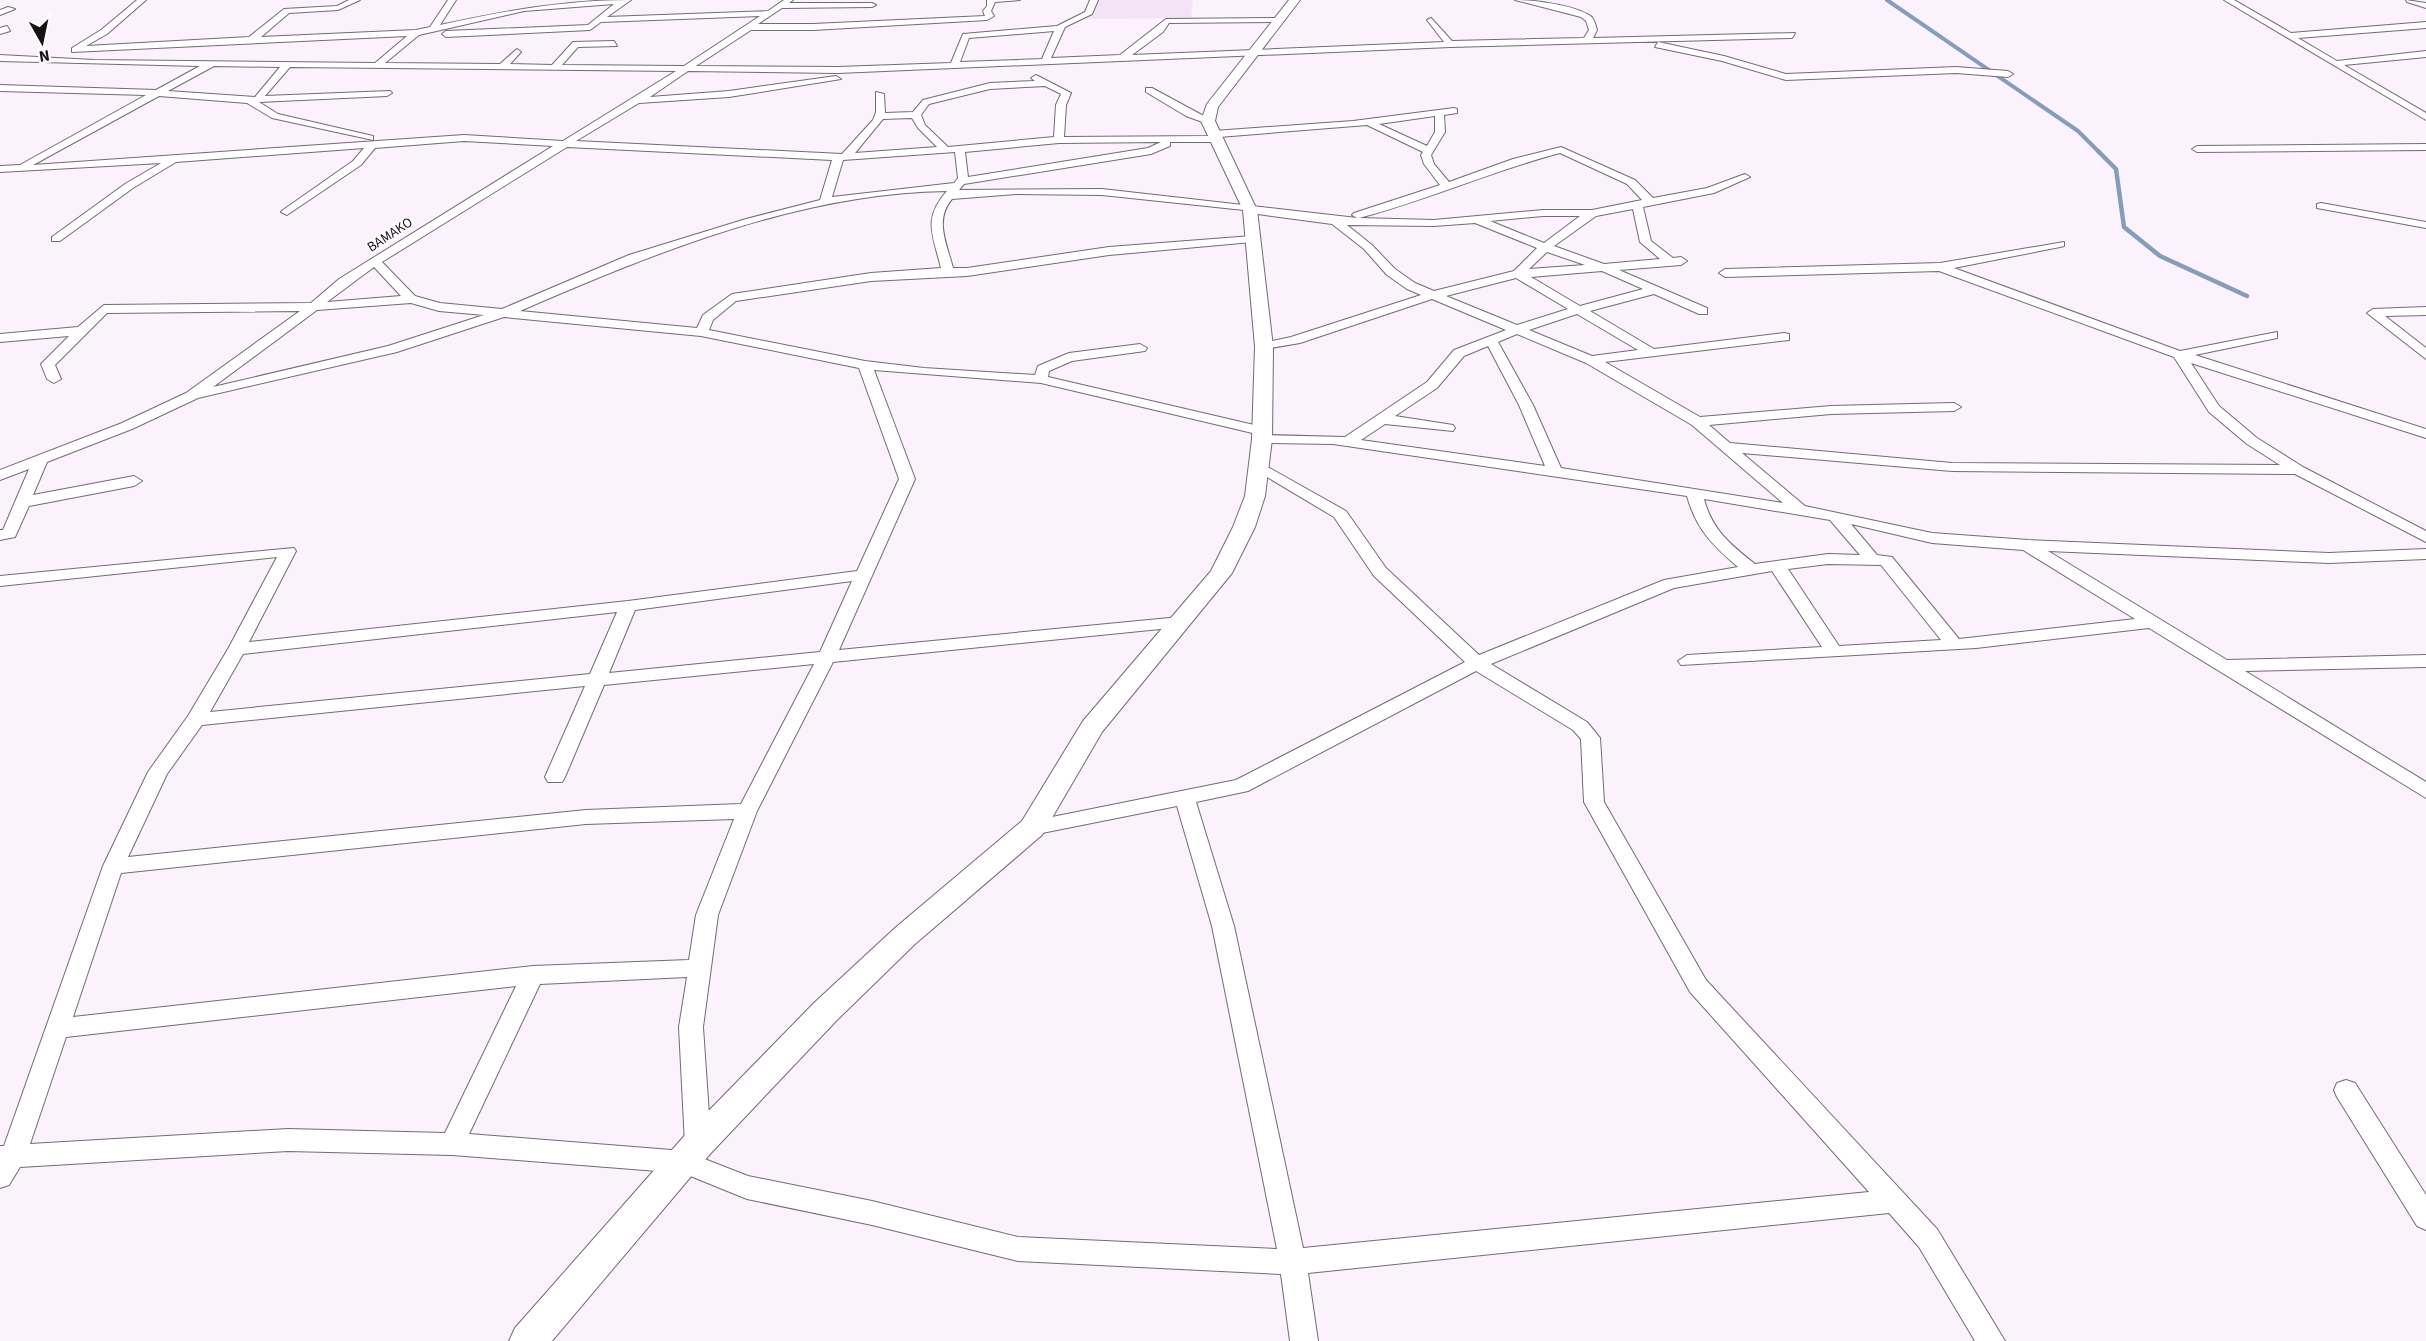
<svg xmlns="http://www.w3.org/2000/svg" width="2426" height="1341" viewBox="0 0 2426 1341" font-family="'Source Sans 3',sans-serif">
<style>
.built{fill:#f2e4f6}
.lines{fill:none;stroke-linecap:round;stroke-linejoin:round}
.stream-far1{stroke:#849dbb;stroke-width:4}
.stream{stroke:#849dbb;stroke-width:4.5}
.minor-casing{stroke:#736a75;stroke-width:2}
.tertiary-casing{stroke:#736a75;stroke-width:2}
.minor{fill:#fff;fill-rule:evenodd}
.tertiary{fill:#fff;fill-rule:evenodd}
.labels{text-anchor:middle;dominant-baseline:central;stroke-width:5;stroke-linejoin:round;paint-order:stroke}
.far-street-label{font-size:14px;fill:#151115;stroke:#fff}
</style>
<rect width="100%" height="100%" fill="#fcf2fe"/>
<path class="built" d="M1089 0H1193L1191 18 1087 19Z"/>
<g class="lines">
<path class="stream-far1" d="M1887 0 2078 131 2100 153"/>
<path class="stream" d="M2099 152 2116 169 2124 227 2160 256 2247 296"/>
<g class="minor-casing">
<path id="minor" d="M137 0H146L107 34 86 46 249 37 284 9 337 6 349 0H360L338 10 289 13 261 37 416 30 430 27 448 0H456L440 25C505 11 563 0 631 0L607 17 768 11 784 0H793L789 3H872L876 5 872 7 782 8 758 24H813L985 16 983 11 987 6V0H1020L995 2 991 11 994 16 987 20 813 30H751L696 66 838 67 951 63 963 34 1057 26 1085 12 1090 0H1098L1092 14 1065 27 1051 58 1120 55 1166 19 1280 18 1284 20 1280 22 1169 23 1163 32 1132 55 1444 42 1427 20 1431 18 1452 41 1584 38 1589 30 1586 21 1581 17 1515 0C1533 0 1572 5 1587 14 1594 17 1595 23 1597 30L1593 38 1795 33 1792 38 1450 47 838 73 688 71 650 97 729 91 836 76 841 79 729 97 639 103 576 141 842 154 873 120 876 112V92L884 94 885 113 913 112 923 100 990 83 1035 81 1031 78 1036 75 1071 93 1066 105 1064 137 1210 136V132L1214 131 1353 121 1454 108 1457 109V113L1444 115 1445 132 1431 155 1434 164 1449 182 1513 159 1561 147 1635 180 1653 198 1707 188 1745 174 1750 177 1714 193 1643 207 1651 241 1673 258 1681 257 1687 261 1681 265 1619 270 1707 308V314H1699L1654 294 1590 311 1654 349 1784 333 1789 334V340L1605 362 1700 417 1831 406 1954 403 1961 407 1954 411 1831 414 1709 425 1730 443 1952 463 2280 465 2247 444 2209 412 2174 357 1939 271 1725 277 1719 273 1725 269 1940 263 2064 242V246L2060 247 1954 268 2180 351 2277 332V338L2195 355 2426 429V438L2191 363 2219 406 2257 438 2303 467 2426 531V542L2295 474 1952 471 1742 453 1805 506 1932 533 2028 540 2329 553 2426 549V559L2329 563 2048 551 2227 660 2426 655V667L2245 671 2426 782V798L2149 628 1976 648 1681 665 1678 661 1687 655 1822 647 1772 571 1674 588 1491 664 1587 722 1600 738 1604 802 1706 980 1937 1229 2005 1341H1975L1919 1247 1889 1213 1308 1273 1318 1341H1290L1281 1274 1018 1261 872 1225 747 1199 683 1173 452 1155 288 1151 20 1167 9 1185 0 1188V1146H4L103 866 148 772 188 716 228 649 277 557 0 586V576L294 548 296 551 249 642 628 601 857 571 899 479 859 368 701 336 504 317 397 352 198 398 132 429 47 462 33 495 134 476 142 481 134 486 29 506 15 537 0 540V530H3L29 469 0 480V470L122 423 186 393 300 311 107 313 55 365 61 379 54 383 47 379 41 364 69 336 0 342V334L78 327 104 305 311 303 339 279 553 146 464 141 375 148 361 165 287 215 281 212 283 210 353 161 364 148 176 162 133 188 60 241H52V237L125 184 161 163 0 172V166L20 165 146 95 0 91V85L156 90 200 66 0 61V55L94 60 375 63 407 36 72 52V48L101 30ZM614 4 588 25 446 31 442 34 446 37 590 30 601 22 760 16 684 66 562 65 578 47 617 46 614 41 573 42 552 65 510 64 521 52 517 49 500 64 385 63 419 35 524 11ZM1054 31 1042 59 960 62 969 38ZM214 66 280 67 255 97 168 91ZM290 67 676 71 563 141 464 135 33 165 159 96 247 103 272 118 373 140V136L278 114 259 102 387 96 392 93 390 91 265 96ZM1045 86 1061 94 1056 105 1054 137 948 147 925 125 921 115 929 104 990 89ZM1435 116V132L1427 146 1379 124ZM912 118 918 128 937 147 855 153 883 119ZM1367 125 1423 152 1421 155 1424 164 1440 185 1354 213 1352 215 1357 218 1102 189 959 190 964 184 1151 154 1170 146V142H1216L1221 139 1219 137ZM1161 142 1148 148 968 177 965 152 1059 143ZM567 147 832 160 820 200 746 219 629 255 502 309 440 303 415 296 382 262ZM955 152 958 178 954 183 832 197 843 160ZM1560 153 1627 184 1642 200 1592 210H1543L1434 220 1359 218C1427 200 1492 171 1560 153ZM947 191C922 219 933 235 941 268L871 273 732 294 703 315 697 328 520 311C654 253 800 193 947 191ZM1016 194 1102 195 1244 210 1250 213 1332 224 1364 249 1387 275 1407 289 1421 295 1291 337 1259 344V350L1300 343 1432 299 1506 330 1454 350 1427 382 1345 437 1265 435 1269 431 1267 428 1048 377 1049 371 1072 361 1145 351 1147 348 1140 344 1069 353 1038 366 1035 375 924 368 865 361 709 330 713 320 736 301 871 281 967 276 1109 255 1252 242 1258 239 1252 236 1109 247 967 268H953C947 244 934 220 952 199ZM1633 209 1640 242 1660 259 1604 264 1554 246 1596 216ZM1543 216H1580L1544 243 1490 221ZM1475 223 1537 248 1514 271 1434 291 1415 283 1395 269 1372 245 1347 225 1434 226ZM1547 252 1585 265 1529 269ZM374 267 401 296 327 302ZM1602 271 1643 289 1580 306 1531 277ZM1516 278 1568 309 1517 325 1446 296ZM411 303 439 311 484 315 388 346 213 387 317 310ZM1577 314 1638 350 1592 356 1529 330ZM1517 334 1586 363 1692 425 1783 503 1561 468 1533 405 1498 342ZM1488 346 1519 405 1545 466 1361 440 1385 424 1453 431 1455 428 1453 425 1395 416 1437 388 1464 356ZM874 370 1041 383 1261 435 1255 439 1262 443 1333 444 1687 496C1696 529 1713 546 1738 567L1664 580 1479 655 1386 568 1346 511 1264 465 1259 464 1252 468 1334 517 1374 576 1465 662 1236 780 1032 821 1025 823 1022 828 1025 833 1032 835 1177 806 1212 926 1277 1249 1018 1237 872 1201 748 1176 684 1151 469 1134 540 984 687 977 679 1027 685 1144 689 1152 698 1155 707 1152 711 1144 703 1027 718 915 757 811 833 662 1180 627 1189 622 1180 617 839 650 915 479ZM1704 499 1830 520 1860 555 1828 554 1755 564C1731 545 1712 530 1704 499ZM1851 524 1932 543 2023 550 2135 619 1959 639 1892 557 1877 555ZM1828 564 1881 565 1941 640 1839 646 1788 569ZM852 581 820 652 609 673 635 610ZM617 612 590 674 210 712 243 654ZM814 664 741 804 586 810 128 857 167 774 202 725 585 686 545 777 548 782H562L565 777 604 685ZM1476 671 1573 730 1581 739 1584 802 1690 992 1869 1192 1303 1248 1234 926 1196 802 1248 791ZM734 819 696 915 689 960 533 966 73 1017 121 873 586 824ZM516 986 445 1133 288 1129 30 1144 66 1037Z
M2224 0H2234L2291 33 2426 22V28L2298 38 2337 61 2426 51V57L2344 65 2426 113V120Z
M2406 0 2426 3V8L2407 2Z
M8 7 15 9 0 15V10Z
M7 26 10 31 0 34V28Z
M1658 42 1724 56 1786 74 1956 67 2008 71 2013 74 2008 77 1956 73 1786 80 1722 61 1655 47Z
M1146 88H1152L1213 121 1208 124 1186 116 1146 92Z
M2426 144V150L2197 152 2192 149 2197 146Z
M2321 203 2426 222V228L2317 208V204Z
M2426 307V315L2385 316 2426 348V359L2367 313 2373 309Z
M2346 1080 2355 1083 2426 1195V1230L2417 1226 2337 1097 2334 1090 2337 1083Z"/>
</g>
<g class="tertiary-casing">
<path id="tertiary" d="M1289 0H1300L1218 107 1215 121 1257 210 1273 347 1272 439 1265 496 1255 527 1232 573 1102 732 1042 835 915 944 836 1021 710 1154 552 1341H509L515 1328 686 1134 814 1003 895 928 1022 821 1083 721 1211 571 1233 527 1245 496 1252 439 1255 347 1243 210 1201 121 1207 104Z"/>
</g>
<use href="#minor" class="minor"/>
<use href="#tertiary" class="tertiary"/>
</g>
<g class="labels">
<g class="far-street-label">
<text transform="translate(390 235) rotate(-33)">BAMAKO</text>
</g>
</g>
<g transform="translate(42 42) rotate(171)" stroke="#ffffff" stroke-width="4.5" paint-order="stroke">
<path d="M0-4.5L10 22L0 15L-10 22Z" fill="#151115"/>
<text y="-9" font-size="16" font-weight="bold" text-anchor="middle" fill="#151115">N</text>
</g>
</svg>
